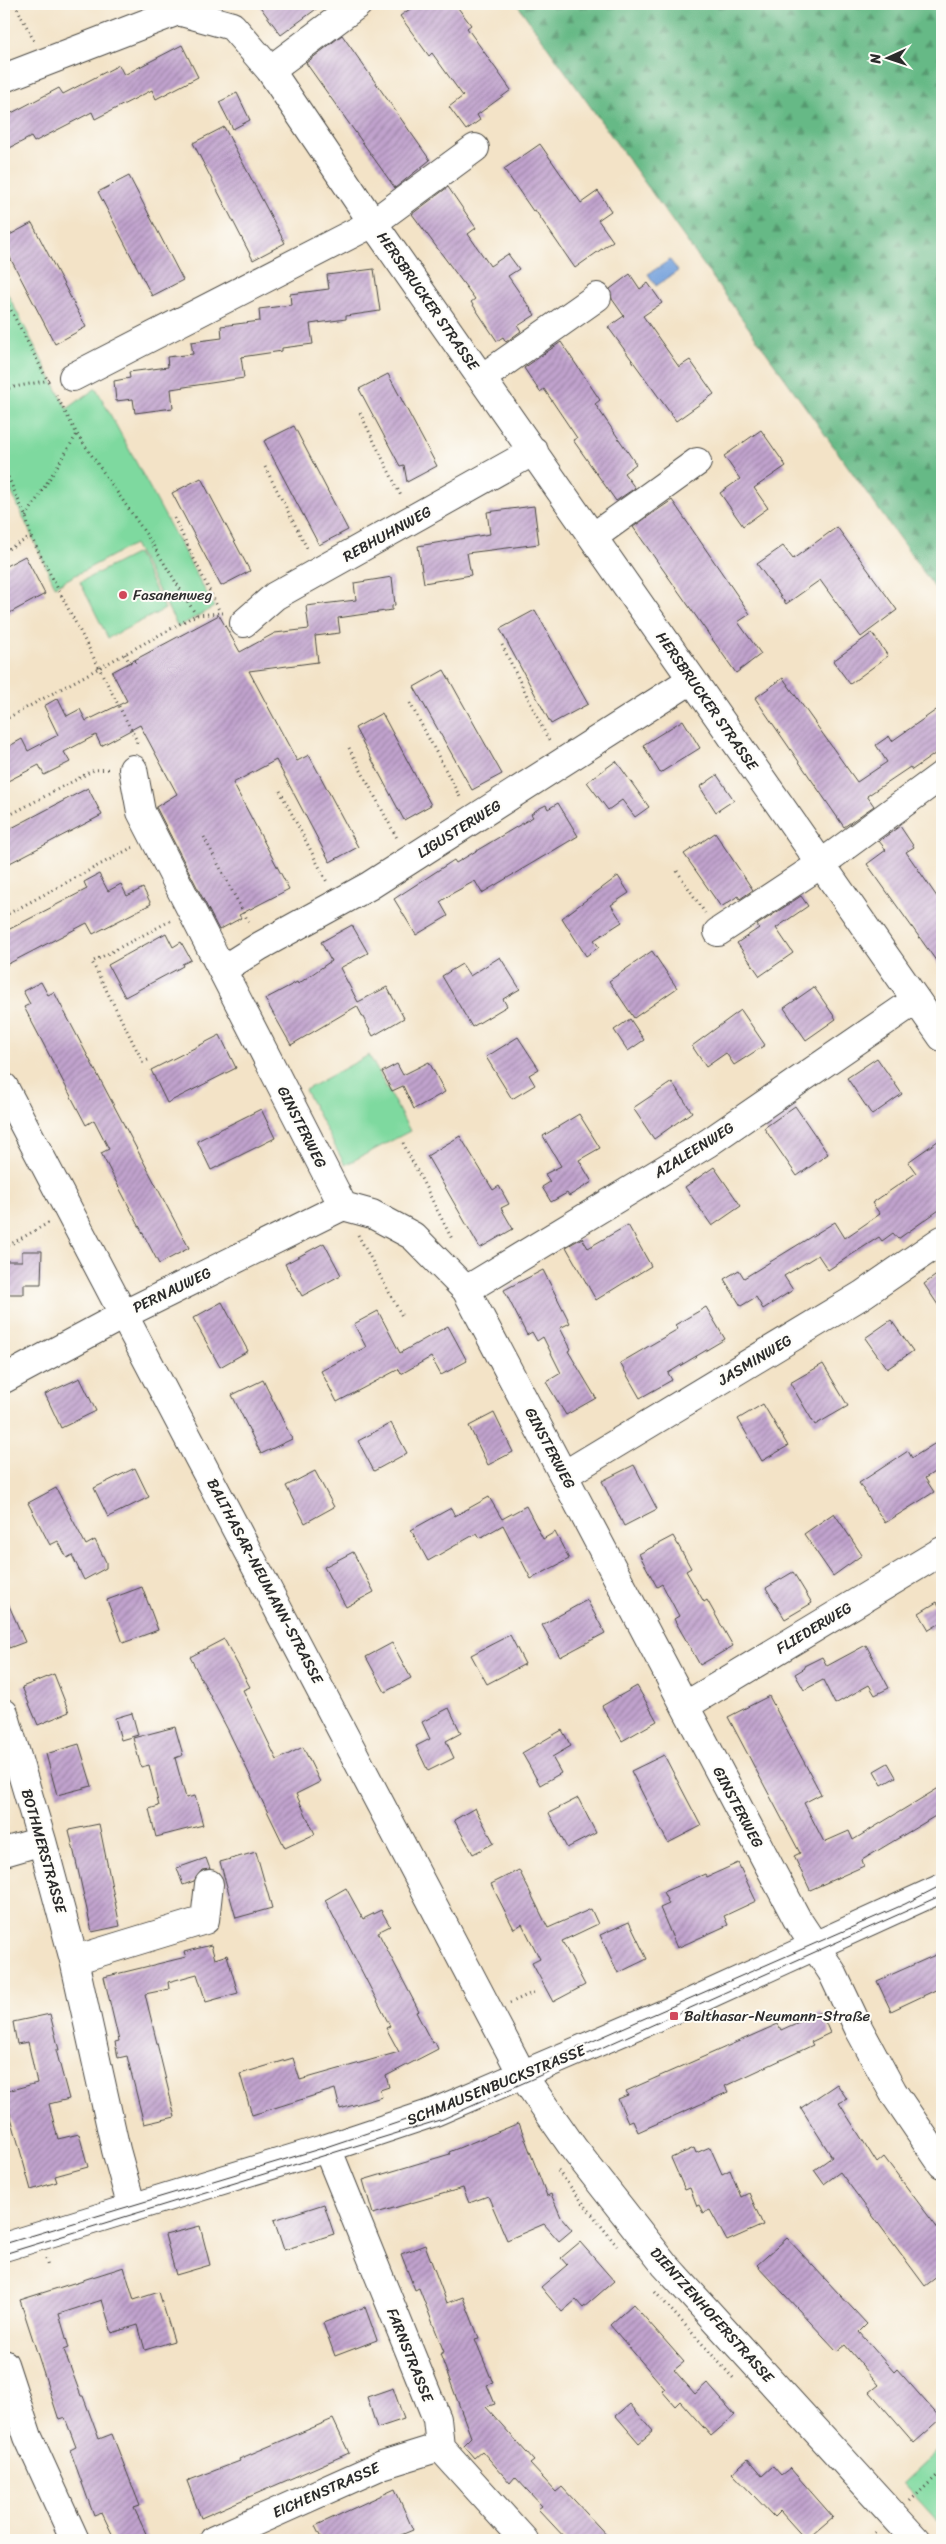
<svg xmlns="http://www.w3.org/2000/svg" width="946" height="2544" viewBox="0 0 946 2544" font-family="Sriracha,sans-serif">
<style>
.green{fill:#7ed99f;stroke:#548265}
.forest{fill:url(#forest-firs);stroke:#487258}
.water{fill:url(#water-ripples);stroke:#506684}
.building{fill:url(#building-hatch)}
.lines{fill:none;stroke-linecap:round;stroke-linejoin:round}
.minor-casing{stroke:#494742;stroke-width:30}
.path{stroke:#494742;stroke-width:3;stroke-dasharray:1 4;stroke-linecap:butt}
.minor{stroke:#fff;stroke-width:28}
.tram{stroke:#2b2b2b;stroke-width:1}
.poi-dot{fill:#d1495b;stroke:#fdfcf7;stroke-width:2}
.labels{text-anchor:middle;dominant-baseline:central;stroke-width:4;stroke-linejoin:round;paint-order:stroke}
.street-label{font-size:15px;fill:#2b2b2b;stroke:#fdfcf7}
.poi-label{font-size:15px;fill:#2b2b2b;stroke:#fdfcf7;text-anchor:start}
</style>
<defs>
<pattern id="forest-firs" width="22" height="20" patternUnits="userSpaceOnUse" patternTransform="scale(1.25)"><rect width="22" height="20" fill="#66b986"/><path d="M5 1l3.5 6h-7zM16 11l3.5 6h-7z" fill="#54976e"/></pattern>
<pattern id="water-ripples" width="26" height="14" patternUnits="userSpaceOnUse" patternTransform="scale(1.25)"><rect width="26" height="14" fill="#74a1dc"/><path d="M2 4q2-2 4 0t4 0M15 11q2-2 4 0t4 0" fill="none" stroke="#5f83b3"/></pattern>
<pattern id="building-hatch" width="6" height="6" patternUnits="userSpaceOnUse" patternTransform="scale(1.25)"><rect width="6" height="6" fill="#c1a3ce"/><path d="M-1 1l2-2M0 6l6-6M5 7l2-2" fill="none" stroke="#9d85a7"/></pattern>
</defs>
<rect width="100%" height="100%" fill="#fdfcf7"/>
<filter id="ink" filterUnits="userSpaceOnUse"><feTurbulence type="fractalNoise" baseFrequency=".02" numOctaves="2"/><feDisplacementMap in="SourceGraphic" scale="10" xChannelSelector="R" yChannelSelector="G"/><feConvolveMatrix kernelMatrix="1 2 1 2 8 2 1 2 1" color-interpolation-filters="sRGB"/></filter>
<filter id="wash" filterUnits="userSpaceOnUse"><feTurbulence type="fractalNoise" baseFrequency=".0096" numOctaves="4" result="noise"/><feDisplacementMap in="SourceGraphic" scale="20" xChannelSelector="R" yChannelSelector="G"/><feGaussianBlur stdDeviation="1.12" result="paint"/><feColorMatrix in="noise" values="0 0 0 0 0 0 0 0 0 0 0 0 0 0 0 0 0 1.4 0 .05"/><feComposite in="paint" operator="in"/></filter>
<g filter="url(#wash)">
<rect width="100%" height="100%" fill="#f3e3c7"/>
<path class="green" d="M4 287 67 409 96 388 214 607 178 627 134 544 55 586 4 476Z
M137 553 165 609 108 638 80 582Z
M369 1055 410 1131 345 1165 305 1090Z
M942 2447V2526L903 2483Z"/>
<path class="forest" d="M517 4H942V598Z"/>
<path class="water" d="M670 260 678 271 656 286 648 274Z"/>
<g id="blocks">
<path class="building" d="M258 4H323L281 35Z
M417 4H455L471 25 467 28 511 90 477 115 480 120 466 130 449 107 463 96 432 53 429 56 400 16Z
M342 35 430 160 395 188 306 63Z
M182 45 198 77 156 99 152 90 95 119 92 112 34 142 31 137 4 151V117L59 88 63 94 119 65 124 75Z
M237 93 250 120 233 129 219 102Z
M224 127 285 243 253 260 193 143Z
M540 144 581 203 598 191 611 211 598 220 613 241 575 268 535 210 533 211 504 169Z
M129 176 183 280 152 296 98 192Z
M448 187 476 228 468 234 490 266 508 254 519 269 508 276 535 315 518 326 521 331 506 342 503 337 497 341 471 302 475 299 412 214Z
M32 223 86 327 55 344 4 246V238Z
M374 269 380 311 346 316V319L310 324 313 344 282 348V351L241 357 244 378 171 389 173 408 135 413 133 399 116 401 114 381 130 378 129 372 168 367 167 357 193 354 191 342 222 338 221 326 260 321 259 309 291 305 290 294 329 289 327 275Z
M630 274 640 289 648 283 662 303 643 316 679 367 690 360 714 394 676 421 608 327 624 316 612 299 610 289Z
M561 342 600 400 595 404 636 464 624 473 635 488 616 501 573 440 577 438 544 389 540 392 524 368Z
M388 374 437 466 407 482 404 465 400 466 359 389Z
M294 426 348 530 319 545 264 441Z
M761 430 786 466 754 488 768 508 743 526 720 493 740 479 724 456Z
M201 478 250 571 221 586 172 493Z
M672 500 750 614 738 622 761 654 736 673 633 527Z
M534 506 539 544 467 553 471 575 424 583 418 546 490 534 487 512Z
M837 527 897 610 861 637 820 580 786 604 757 564 783 546 793 559Z
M25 556 45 594 4 616V567Z
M392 577 395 605 392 606V610L338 618 340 633 315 636 318 662 249 671 297 761 309 755 358 847 330 862 276 760 233 783 289 889 239 915 241 918 219 930 156 807 177 794 140 725 101 746 96 735 64 752 70 762 44 775 39 765 4 783V749L22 739 28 751 58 735 44 706 58 698 67 716 80 709 86 721 127 701 112 672 219 615 240 652 275 633 309 629 306 606 356 600 354 583Z
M535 610 588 704 551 724 500 629Z
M872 633 888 656 850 684 833 661Z
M444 670 502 774 472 790 414 687Z
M783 678 857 782 887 762 876 745 889 736 892 741 942 706V749L912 770 910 767 867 796 874 806 844 827 755 698Z
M382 713 431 805 404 820 355 728Z
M683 720 700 748 660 773 643 745Z
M616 761 649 807 635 817 622 800 608 810 587 782Z
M717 775 734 800 716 812 700 787Z
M88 788 102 815 4 866V832Z
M558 803 578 836 482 893 475 881 453 893 440 902 448 916 416 935 394 899 454 860 456 863 533 817 531 814 538 809 546 805 548 809Z
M900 826 914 847 906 852 942 904V969L867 864 886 850 879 841Z
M715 833 753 890 740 899 738 896 721 907 684 854Z
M99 874 108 891 121 884 127 896 143 888 151 904 93 934 87 923 4 966V932L87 889 84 882Z
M618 876 629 893 611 905 622 922 594 940 599 947 586 956 562 918Z
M801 896 808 906 776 928 793 953 760 976 737 943 759 928 757 925Z
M352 925 368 953 340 968 358 1002 387 987 404 1018 373 1036 357 1006 291 1045 265 999 297 982 298 984 331 961 321 942Z
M166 933 173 947 181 942 191 960 182 964 183 966 125 997 108 965Z
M652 951 677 988 634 1018 609 981Z
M500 957 520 989 503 999 507 1006 472 1027 442 976 462 964 470 976Z
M41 982 48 995 54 992 189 1248 159 1264 101 1153 109 1149 94 1120 86 1125 24 1007 30 1004 23 991Z
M814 987 836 1019 806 1040 784 1008Z
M741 1010 765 1045 734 1065 726 1053 706 1067 692 1046Z
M630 1019 644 1040 628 1051 614 1030Z
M220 1035 236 1068 167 1103 151 1070Z
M518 1037 539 1069 529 1075 535 1085 512 1099 486 1057Z
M877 1058 902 1094 872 1115 847 1078Z
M429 1062 445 1092 414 1109 403 1086 392 1091 382 1072 397 1064 403 1075Z
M672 1082 692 1112 654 1139 633 1108Z
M795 1106 828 1154 797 1176 764 1128Z
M261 1109 275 1138 211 1170 197 1141Z
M579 1114 600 1148 579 1160 592 1182 569 1196 567 1193 551 1202 542 1187 550 1182 545 1174 561 1166 543 1136Z
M460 1136 493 1190 499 1186 509 1204 501 1208 513 1229 480 1248 427 1156Z
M942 1138V1208L898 1239 893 1233 882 1241 879 1237 828 1270 818 1255 784 1276 793 1290 763 1309 756 1297 741 1306 724 1279 739 1270 744 1278 835 1222 845 1238 880 1214 872 1203 916 1173 908 1162Z
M714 1167 741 1206 712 1226 685 1187Z
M628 1225 651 1266 596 1300 566 1247 582 1238 588 1248Z
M324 1243 341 1275 302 1296 285 1264Z
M22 1251H42L41 1284H24V1294H4V1261H22Z
M543 1270 570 1323 560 1328 571 1349 568 1351 596 1398 566 1415 546 1382 561 1373 543 1337 537 1341 532 1332 527 1335 504 1290Z
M942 1271V1311L924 1284Z
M222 1302 248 1351 220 1367 193 1318Z
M706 1307 725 1339 668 1373 672 1380 640 1398 620 1363 678 1329 675 1325Z
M378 1311 400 1353 448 1326 467 1361 441 1375 431 1357 401 1374 399 1369 337 1402 321 1371 366 1347 354 1324Z
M891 1320 913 1351 887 1369 865 1338Z
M823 1364 848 1406 815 1425 790 1383Z
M80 1378 96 1411 61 1428 45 1394Z
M263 1380 292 1439 261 1454 232 1395Z
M763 1404 788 1446 762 1461 738 1419Z
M494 1413 513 1452 488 1465 469 1426Z
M391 1423 407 1453 374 1471 358 1441Z
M942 1439V1467L925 1478 934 1492 885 1523 859 1483 908 1451 912 1458Z
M634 1465 657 1509 624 1526 602 1481Z
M135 1468 149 1497 108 1517 94 1488Z
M315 1471 334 1507 305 1523 286 1486Z
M56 1488 86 1545 95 1540 106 1562V1568L84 1580 72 1555 67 1558 58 1541 50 1545 28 1503Z
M489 1497 502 1519 526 1506 543 1539 555 1532 569 1559 531 1579 503 1525 480 1538 477 1533 428 1561 411 1530 451 1508 455 1516Z
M834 1513 862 1555 833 1576 804 1534Z
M673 1536 691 1568 686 1571 704 1602 707 1600 733 1646 700 1665 674 1619 679 1616 662 1584 657 1587 639 1554Z
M353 1552 374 1592 346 1607 324 1567Z
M793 1572 812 1603 785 1619 766 1588Z
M142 1587 158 1630 123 1643 107 1600Z
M4 1594 25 1642 9 1648 4 1634Z
M587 1600 605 1633 560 1657 542 1625Z
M937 1602 942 1611V1622L929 1630 919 1613Z
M510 1635 525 1664 487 1684 471 1655Z
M224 1639 250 1687 243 1690 277 1760 303 1747 320 1782 296 1794 315 1834 285 1848 228 1730 190 1657Z
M392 1643 411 1678 385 1692 366 1657Z
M866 1645 889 1688 875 1695 869 1685 835 1704 823 1680 804 1690 795 1674 805 1668 804 1666 822 1657 827 1666Z
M54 1674 69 1712 38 1725 22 1687Z
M637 1686 657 1721 622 1741 602 1706Z
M769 1696 821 1794 804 1803 824 1842 849 1831 853 1840 942 1786V1812L862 1860 864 1866 810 1890 794 1856 800 1853 728 1717Z
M449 1708 461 1733 446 1741 454 1758 428 1771 416 1746 430 1739 422 1722Z
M132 1713 138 1735 121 1740 115 1718Z
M175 1727 183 1755 175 1758 186 1798 195 1796 203 1825 156 1837 149 1809 159 1806 149 1765 141 1767 133 1738Z
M562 1730 571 1746 552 1757 561 1773 540 1785 522 1753Z
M79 1744 92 1786 57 1795 46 1754Z
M664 1755 701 1826 668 1843 631 1771Z
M888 1763 896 1777 882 1785 874 1771Z
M578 1798 596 1833 567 1848 549 1813Z
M475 1808 494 1843 473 1854 454 1820Z
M99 1824 120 1926 92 1932 69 1830Z
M256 1852 272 1908 236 1918 220 1862Z
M206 1858 210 1869 202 1870 194 1881 183 1885 177 1868Z
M738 1863 756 1901 724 1916 728 1925 677 1948 660 1908 669 1904 663 1892 705 1874 707 1877Z
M519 1870 548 1928 591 1909 598 1924 562 1941 585 1985 553 2002 532 1963 540 1959 522 1924 514 1929 491 1884Z
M346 1888 363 1919 381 1910 390 1926 378 1932 419 2011 416 2012 432 2043 435 2042 438 2049 386 2076 389 2087 380 2090 382 2097 340 2109 335 2089 252 2115 240 2074 293 2058 300 2080 399 2052 386 2028 390 2026 325 1900Z
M629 1922 647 1959 618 1973 600 1935Z
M211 1945 215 1959 227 1955 238 1993 206 2002 197 1974 168 1982 169 1989 145 1994 175 2117 144 2124 127 2056 118 2058 115 2042 119 2041 104 1977 186 1957 184 1952Z
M942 1952V1987L891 2011 877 1981Z
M821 2012 830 2033 811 2042 813 2045 725 2086 728 2092 638 2132 633 2120 628 2122 618 2099 628 2095 626 2091 778 2024 781 2030Z
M50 2014 59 2050H56L69 2099 49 2104 58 2139 79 2134 88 2167 55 2176 57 2182 31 2190 4 2092 37 2083 28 2042 17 2044 13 2022Z
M837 2084 847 2099 839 2103 877 2163 884 2157 942 2234V2273L925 2286 840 2172 824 2184 814 2170 832 2157 801 2108Z
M519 2123 547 2196 551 2194 561 2217 572 2230 559 2241 544 2224 507 2240 488 2196 469 2203 463 2188 373 2214 363 2180 450 2154 449 2152Z
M710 2147 722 2174 730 2170 741 2197 749 2193 763 2225 727 2241 710 2210 703 2213 699 2205 697 2206 690 2188 685 2190 671 2158 694 2148 696 2153Z
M324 2204 334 2234 284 2250 274 2220Z
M200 2226 210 2265 176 2275 165 2235Z
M787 2238 867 2324 859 2332 894 2372 897 2369 941 2419 914 2443 870 2392 879 2385 845 2345 837 2351 757 2265Z
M580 2242 614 2281 583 2308 576 2300 562 2312 541 2287 567 2265 561 2258Z
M425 2245 447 2303 463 2297 479 2338 475 2339 493 2383 487 2385 495 2404 486 2407 534 2461 530 2464 556 2492 562 2487 611 2540H567L538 2509 542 2506 515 2477 510 2483 482 2451 474 2458 463 2445 471 2437 440 2354 444 2352 419 2288 415 2290 401 2254Z
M124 2267 134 2300 159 2292 174 2341 145 2350 138 2325 112 2333 102 2300 59 2314 69 2348 64 2350 81 2396H83L99 2439 112 2434 140 2506 134 2508 149 2540H115L102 2513 94 2516 70 2450 76 2447 65 2418 59 2420 20 2300Z
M633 2304 684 2362 674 2370 695 2394 707 2383 735 2415 711 2436 680 2401 675 2406 662 2391 665 2389 610 2325Z
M365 2307 377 2340 335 2356 323 2323Z
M393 2388 404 2419 377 2428 367 2397Z
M630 2404 653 2431 639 2443 616 2416Z
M333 2419 349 2453 201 2518 187 2481 240 2461 239 2459Z
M748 2459 762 2476 773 2466 781 2475 790 2468 833 2517 806 2540 780 2511 774 2517 732 2473Z
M395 2489 413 2530 389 2540H322L315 2526Z"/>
</g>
</g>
<g filter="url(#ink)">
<use href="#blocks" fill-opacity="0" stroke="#494742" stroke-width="1"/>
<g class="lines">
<g class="minor-casing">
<path id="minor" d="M270 70 358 4
M4 78 178 11 232 26 270 70 373 223 942 1037
M73 377 373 223 475 148
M482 378 597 297
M593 537 697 462
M244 623 275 596 534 451
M133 769 141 812 343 1206 372 1214 413 1236 466 1290 797 1919 832 1972 859 2029 893 2092 942 2164
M718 932 821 864 942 775
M222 970 260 946 369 886 691 680
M4 1087 523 2076 574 2149 665 2265 916 2540
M466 1290 708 1143 916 1000
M4 1379 125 1314 343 1206
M564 1475 862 1295 942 1240
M685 1706 942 1551
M4 1713 42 1841 74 1960 116 2150 132 2208
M4 1852 42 1841
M74 1960 205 1920 209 1884
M327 2148 437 2419 440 2447 524 2540
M4 2247 327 2148 435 2112 694 2001 942 1888
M4 2364 28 2437 75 2540
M214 2540 382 2465 440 2447"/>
</g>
<path class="path" d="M15 4 34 41
M4 297 49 383
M4 389 50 380
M56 395 77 434 148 537 196 615
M360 413 402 498
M4 442 6 440
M265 467 308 550
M4 468 26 517 31 537 137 741 136 746
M26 517 77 434
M174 518 220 612
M4 551 31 537
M502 645 550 743
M125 654 129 662 140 661
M410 703 461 799
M4 720 196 615 223 613
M349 748 398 840
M280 791 327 882
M4 818 94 770 110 769
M204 837 250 925
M677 871 705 913
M4 916 133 847
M148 1060 143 1062 92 962 170 921
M403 1143 453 1241
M358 1235 403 1318
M4 1248 50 1222
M510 2003 534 1992
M558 2171 617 2246
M46 2259 48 2268
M655 2292 735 2380
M910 2501 942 2471
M868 2540 876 2532"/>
<use href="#minor" class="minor"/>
<path class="tram" d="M4 2244 326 2147 438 2109 905 1904 942 1885
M4 2254 443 2119 942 1895"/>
</g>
</g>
<g class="poi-dot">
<circle cx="123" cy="595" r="5"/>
<rect x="669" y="2011" width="10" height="10" rx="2.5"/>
</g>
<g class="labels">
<g class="street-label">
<text transform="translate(428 301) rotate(55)">HERSBRUCKER STRASSE</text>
<text transform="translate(387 534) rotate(-29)">REBHUHNWEG</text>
<text transform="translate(707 701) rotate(55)">HERSBRUCKER STRASSE</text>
<text transform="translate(459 829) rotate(-32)">LIGUSTERWEG</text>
<text transform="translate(302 1127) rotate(63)">GINSTERWEG</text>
<text transform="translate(694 1150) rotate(-32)">AZALEENWEG</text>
<text transform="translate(172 1290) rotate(-26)">PERNAUWEG</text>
<text transform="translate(755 1360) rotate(-31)">JASMINWEG</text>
<text transform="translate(550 1448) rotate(62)">GINSTERWEG</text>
<text transform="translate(265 1581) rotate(62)">BALTHASAR-NEUMANN-STRASSE</text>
<text transform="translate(814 1628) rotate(-31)">FLIEDERWEG</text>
<text transform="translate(738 1807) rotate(62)">GINSTERWEG</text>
<text transform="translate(44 1851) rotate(74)">BOTHMERSTRASSE</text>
<text transform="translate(496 2085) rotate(-22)">SCHMAUSENBUCKSTRASSE</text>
<text transform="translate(712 2315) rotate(48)">DIENTZENHOFERSTRASSE</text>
<text transform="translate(410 2355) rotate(68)">FARNSTRASSE</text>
<text transform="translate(326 2490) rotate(-24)">EICHENSTRASSE</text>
</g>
<g class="poi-label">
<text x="133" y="595">Fasanenweg</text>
<text x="684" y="2016">Balthasar-Neumann-Straße</text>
</g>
</g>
<rect width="946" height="2544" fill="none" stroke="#fdfcf7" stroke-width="20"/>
<g transform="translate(888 58) rotate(267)" stroke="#fdfcf7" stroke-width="4" paint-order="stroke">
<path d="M0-4L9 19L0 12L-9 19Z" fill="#2b2b2b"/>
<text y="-8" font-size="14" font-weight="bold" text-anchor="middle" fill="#2b2b2b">N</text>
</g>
</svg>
